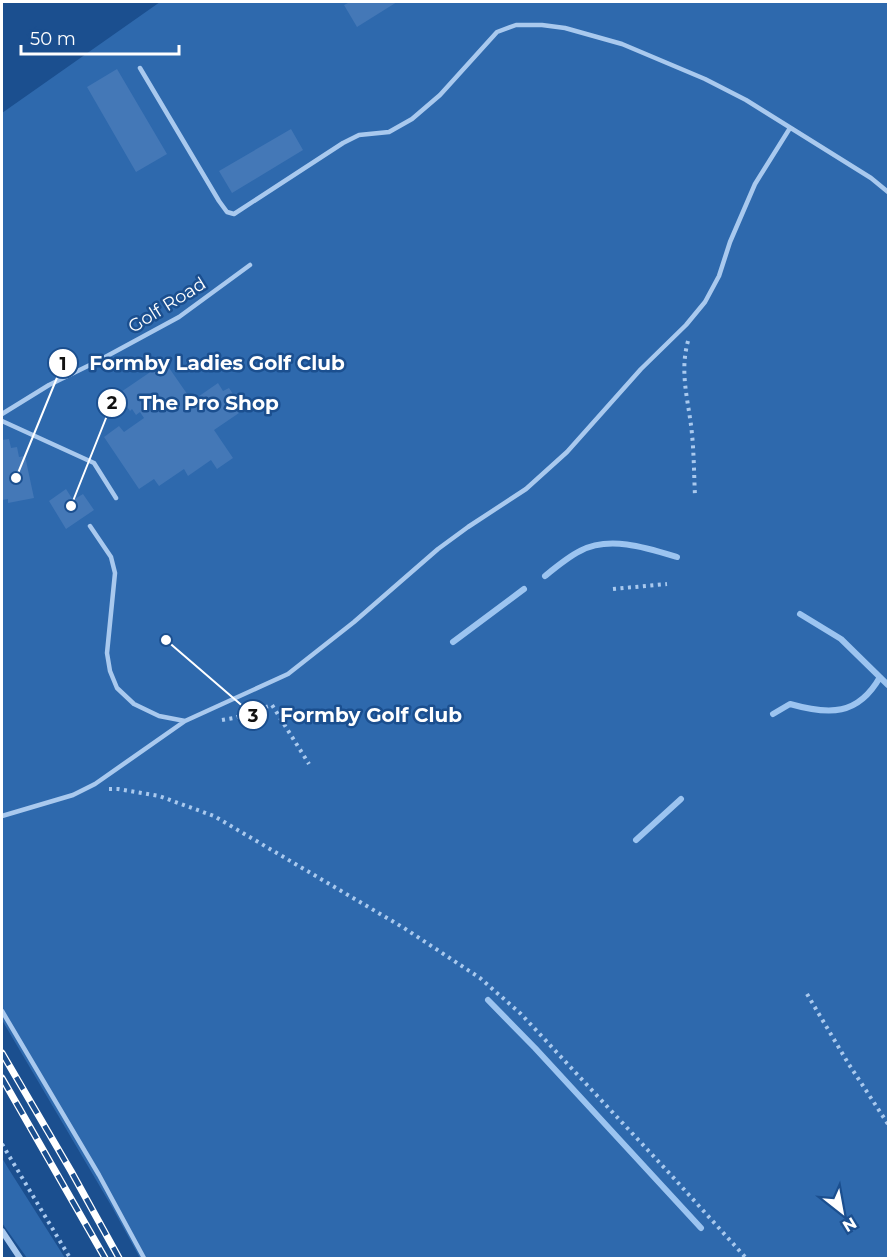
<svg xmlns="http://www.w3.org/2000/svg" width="890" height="1260" viewBox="0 0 890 1260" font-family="Montserrat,sans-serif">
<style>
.green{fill:#2e69ad}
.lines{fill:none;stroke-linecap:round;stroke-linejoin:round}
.stream{stroke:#9cc4f0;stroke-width:6}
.building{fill:#4478b7}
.path{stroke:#a9c9ee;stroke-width:4;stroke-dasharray:3 4.5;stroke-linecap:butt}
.lane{stroke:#a9c9ee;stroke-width:4.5}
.street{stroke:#a9c9ee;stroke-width:6}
.rail-casing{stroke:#fff;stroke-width:7}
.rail{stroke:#1b4f8f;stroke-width:4.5;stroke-dasharray:14;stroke-linecap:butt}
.labels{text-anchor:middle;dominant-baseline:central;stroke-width:5;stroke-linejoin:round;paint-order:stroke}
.street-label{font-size:18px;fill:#fff;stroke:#1b4f8f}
.leader{fill:none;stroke:#fff;stroke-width:2}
.callout-dot{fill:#fff;stroke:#1b4f8f;stroke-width:2}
.mark-label{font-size:18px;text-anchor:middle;font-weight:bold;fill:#111}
.callout-label{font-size:20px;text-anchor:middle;font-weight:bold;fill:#fff;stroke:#1b4f8f;stroke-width:5;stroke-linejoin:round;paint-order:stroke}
</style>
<rect width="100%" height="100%" fill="#1b4f8f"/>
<path class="green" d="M160 2H888V1258H140L112 1207 2 1020V113Z
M2 1158 8 1168 65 1258H27L2 1223Z"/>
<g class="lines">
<path class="stream" d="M545 576C556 567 568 557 580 551 609 535 648 548 677 557
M800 614 841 639 888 685
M453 642 524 589
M773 714 790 704C829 715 858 716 880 677
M636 840 681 799
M488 1000 535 1048 701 1228"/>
</g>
<path class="building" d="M350 2H397L357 27 344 5Z
M117 69 167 154 136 172 87 87Z
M291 129 303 150 232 193 219 171Z
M165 362 192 401 218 383 223 391 229 388 237 400 232 403 239 413 214 430 233 458 217 469 211 460 188 476 184 469 159 486 154 479 139 489 104 437 119 426 124 432 144 418 140 412 136 415 132 409 130 411 118 394Z
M9 439 11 448 17 447 19 457 25 456 34 498 8 503V499L2 500V440Z
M66 489 73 500 83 494 94 510 66 529 49 501Z"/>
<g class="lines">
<path class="path" d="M688 341C679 374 689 402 692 434 694 455 694 475 695 496
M613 589 667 584
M222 720 234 718 272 705 309 764
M109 789H118L159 796 214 816 404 928 480 978 521 1014 671 1175 746 1258
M807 994 848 1063 888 1124
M2 1144 70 1258"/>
<path class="lane" d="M140 68 219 201 227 212 234 214 343 143 359 135 389 132 412 119 440 95 497 32 516 25H542L565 28 622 44 705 79 746 100 871 178 888 192
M2 414 49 385 96 362 179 317 250 265
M2 421 94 463 116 498
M90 526 111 557 115 573 107 653 110 671 117 688 134 704 159 716 185 721 288 674 354 622 438 549 468 527 526 489 567 452 641 369 686 325 705 302 719 276 730 242 755 184 790 128
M2 816 73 795 95 784 185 721
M2 1011 99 1175 144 1258"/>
<path class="street" d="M2 1231 20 1258"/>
<g class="rail-casing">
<path id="rail" d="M2 1053 71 1171 119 1258
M2 1078 105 1258"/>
</g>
<use href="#rail" class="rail"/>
</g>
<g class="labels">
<g class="street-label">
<text transform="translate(167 305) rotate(-32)">Golf Road</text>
</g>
</g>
<path class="leader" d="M16 478L63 363M71 506L112 403M166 640L253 715"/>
<g class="callout-dot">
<circle cx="16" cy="478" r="6"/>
<circle cx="71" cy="506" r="6"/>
<circle cx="166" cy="640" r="6"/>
<circle cx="63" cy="363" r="15"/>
<circle cx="112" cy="403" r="15"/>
<circle cx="253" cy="715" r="15"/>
</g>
<g class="mark-label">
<text x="63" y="370">1</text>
<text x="112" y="409">2</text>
<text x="253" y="722">3</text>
</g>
<g class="callout-label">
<text x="217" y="370">Formby Ladies Golf Club</text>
<text x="209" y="410">The Pro Shop</text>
<text x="371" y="722">Formby Golf Club</text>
</g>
<rect width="890" height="1260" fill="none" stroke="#ffffff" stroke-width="6"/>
<g transform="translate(842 1212) rotate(149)" stroke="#1b4f8f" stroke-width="4.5" paint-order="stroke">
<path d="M0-4.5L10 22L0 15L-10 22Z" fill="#ffffff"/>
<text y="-9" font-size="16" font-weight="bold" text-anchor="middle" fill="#ffffff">N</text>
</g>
<path d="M21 45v9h158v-9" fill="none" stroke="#ffffff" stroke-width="3"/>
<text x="30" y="45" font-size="18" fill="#ffffff" stroke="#1b4f8f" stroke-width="4.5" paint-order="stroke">50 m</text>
</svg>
